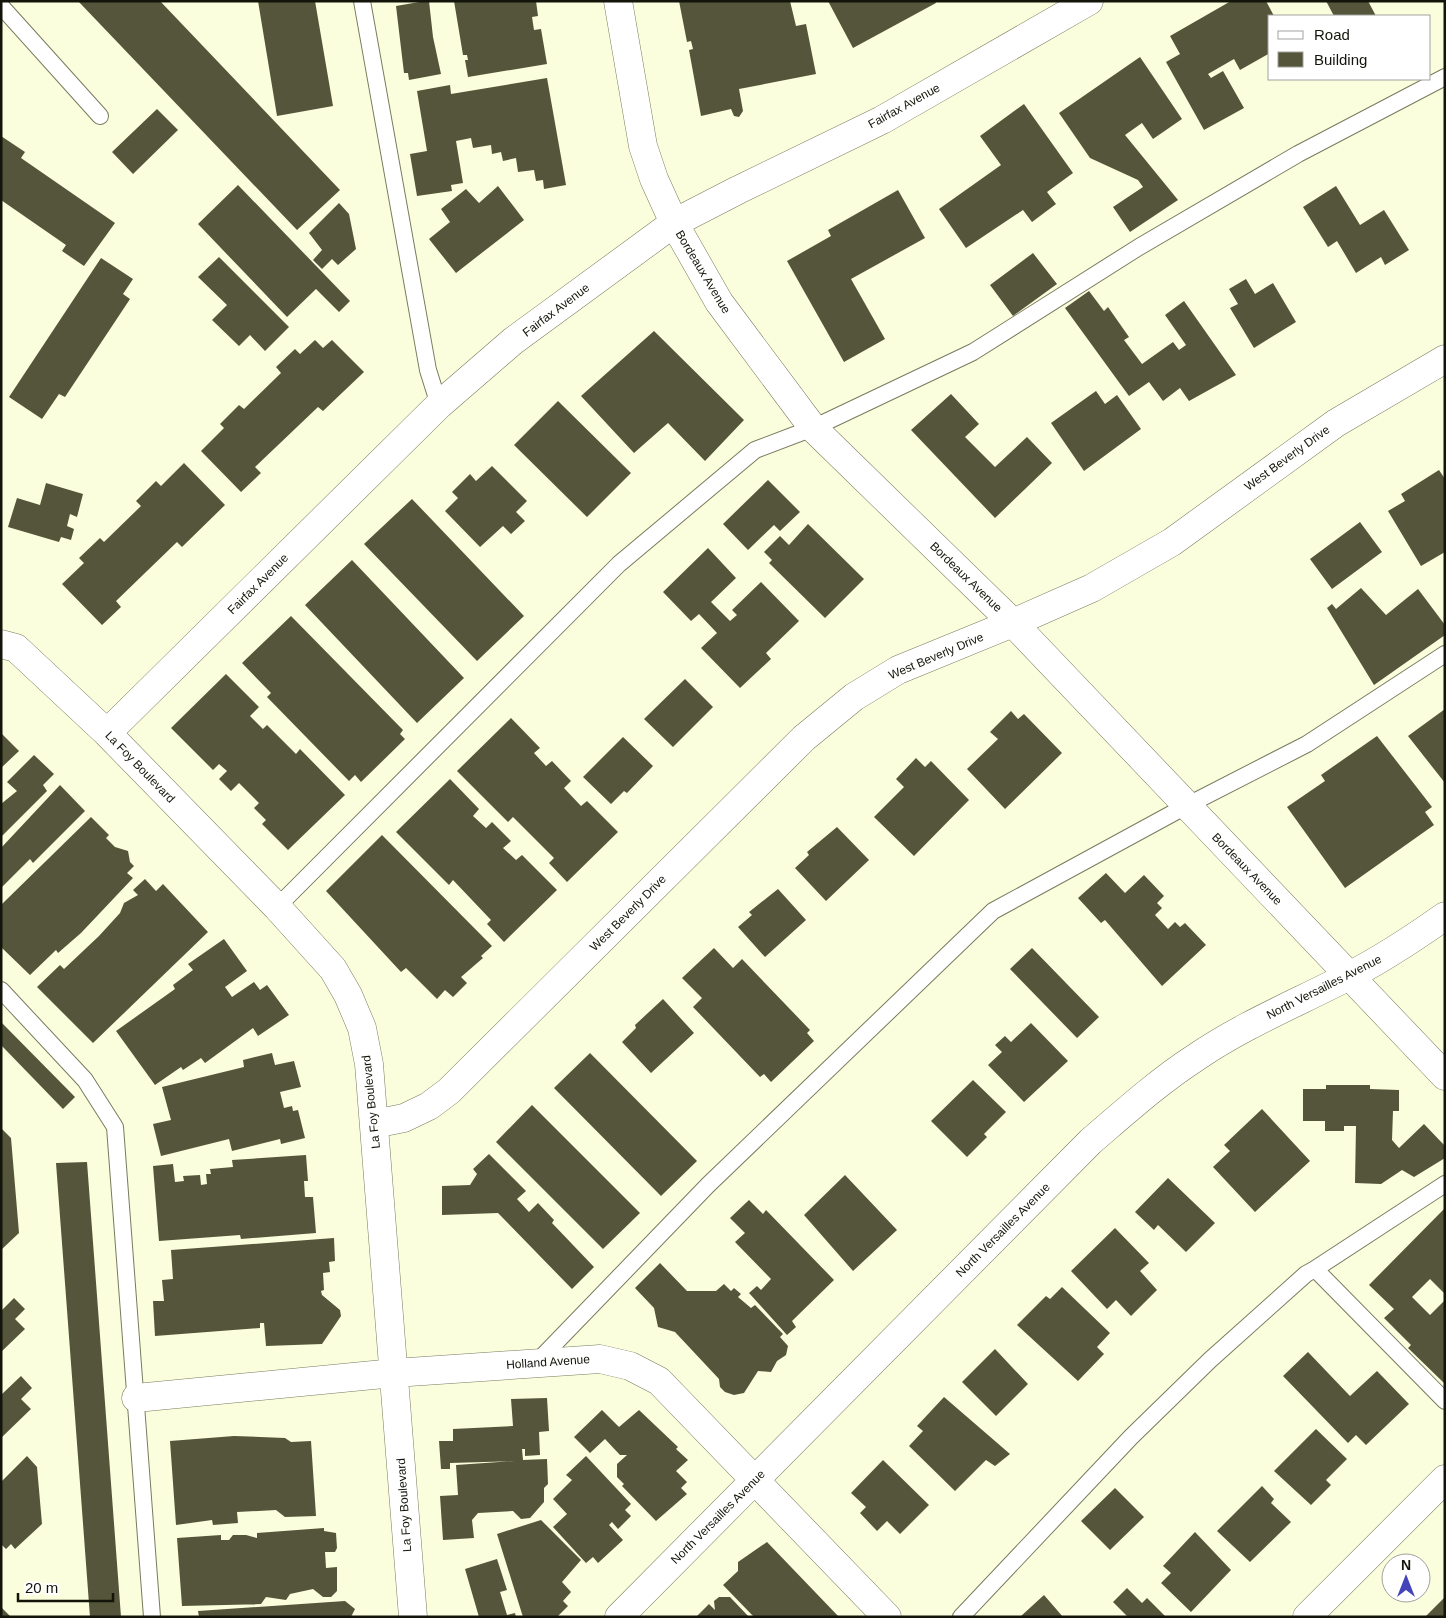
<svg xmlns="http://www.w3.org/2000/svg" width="1446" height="1618" viewBox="0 0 1446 1618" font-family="Helvetica,sans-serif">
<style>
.building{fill:#54553a}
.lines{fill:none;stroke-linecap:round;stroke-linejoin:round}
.lane-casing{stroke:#797b5e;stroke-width:18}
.street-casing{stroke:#797b5e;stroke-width:29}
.lane{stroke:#fff;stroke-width:16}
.street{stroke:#fff;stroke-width:28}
.labels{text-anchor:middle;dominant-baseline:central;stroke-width:5;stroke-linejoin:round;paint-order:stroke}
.street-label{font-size:12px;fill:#14150a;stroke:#fff}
</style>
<rect width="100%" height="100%" fill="#fbfedd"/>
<path class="building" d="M78 1H160L340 190 297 230Z
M258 1H315L333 106 277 116Z
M425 1H429L433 37 441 74 409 80 408 73H404L396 6Z
M454 1H536L538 16 532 17 534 30 541 29 547 64 468 77 465 60H468L467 55H463Z
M679 1H790L796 26 806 24 816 74 739 89 743 111 739 117 734 116 731 109 701 116 689 50 693 49 691 41 687 42Z
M828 1H935L936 3 853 48Z
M1231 1H1266L1274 16H1270V53L1240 70 1234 59 1208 74 1211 78 1223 71 1244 108 1204 130 1166 62 1180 54 1170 36Z
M1326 1H1368L1376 16H1334Z
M1140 57 1182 119 1153 139 1142 123 1125 135 1178 200 1130 232 1113 207 1143 187 1138 180 1090 158 1059 113Z
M547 78 566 185 544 189 543 180 536 181 534 170 518 172 516 158 503 161 501 152 492 154 491 145 473 148 471 138 456 141 463 183 451 185 452 191 417 196 410 154 427 151 417 91 450 85 451 94Z
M1024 104 1073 173 1047 192 1056 204 1032 222 1023 210 966 248 939 209 1001 165 980 136Z
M157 109 178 130 133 174 112 152Z
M1 136 25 152 21 158 115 223 84 266 62 251 66 245 1 200Z
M238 185 350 301 339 312 316 289 287 317 198 224Z
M498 186 524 220 456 273 429 239 450 222 441 209 466 189 479 203Z
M1336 186 1360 225 1384 210 1409 250 1385 265 1381 257 1356 273 1337 241 1328 247 1303 207Z
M898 190 925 238 851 279 885 339 844 362 787 261 831 236 828 230Z
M339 203 349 214 356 249 338 265 332 259 322 269 313 260 322 250 309 233Z
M1033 253 1057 284 1013 316 990 285Z
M219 257 289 327 265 351 250 335 239 346 212 320 227 305 198 277Z
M101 258 133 279 123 294 130 299 65 397 59 394 42 419 9 397Z
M1246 279 1255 294 1273 283 1296 322 1254 348 1230 308 1238 304 1229 289Z
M1089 291 1104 311 1108 307 1129 337 1124 340 1142 364 1173 342 1179 350 1186 345 1165 315 1184 301 1236 375 1189 401 1180 388 1163 401 1149 382 1129 396 1065 308Z
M654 331 744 420 705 461 668 423 634 453 581 396Z
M315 340 323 348 332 340 364 372 323 411 318 407 255 467 261 473 241 492 201 451 224 428 220 424 239 405 244 409 281 373 276 367 295 349 300 354Z
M1096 391 1105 404 1117 395 1141 429 1084 471 1051 423Z
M951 394 979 424 965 437 995 467 1027 437 1052 463 995 518 911 430Z
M558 401 631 473 587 517 514 445Z
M184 463 225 505 182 547 177 542 116 601 121 607 102 625 62 584 84 563 79 558 100 538 104 542 141 506 136 501 156 481 161 486Z
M492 466 527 501 516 512 525 521 511 534 503 526 480 547 445 511 458 498 452 492 470 474 476 481Z
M1439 470 1445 479V552L1421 566 1388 511 1405 501 1401 494Z
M768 480 800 512 780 531 774 525 748 550 723 524Z
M46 483 83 494 77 517 70 514 67 526 74 529 71 540 61 537 59 542 8 527 17 498 40 505Z
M412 499 524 616 477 661 364 544Z
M1360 522 1382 552 1332 589 1310 559Z
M808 524 864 579 825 618 769 563 772 560 764 552 780 536 789 545Z
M708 548 736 578 711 602 730 621 737 615 732 610 761 582 799 621 766 653 771 659 740 688 701 648 717 633 699 614 691 621 663 592Z
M352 560 464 678 417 723 305 605Z
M1361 588 1386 615 1418 589 1445 625V635L1374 685 1327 608 1332 604 1336 609Z
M291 616 403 730 400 734 405 739 361 782 355 775 349 781 267 697 271 693 242 663Z
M226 674 259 707 250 716 263 729 267 725 296 754 300 749 345 795 288 850 262 824 266 820 254 808 259 803 239 783 231 791 219 779 227 771 219 764 213 770 171 728Z
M685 679 713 707 673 747 644 719Z
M1445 709V783L1408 736Z
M1011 711 1018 719 1024 714 1062 753 1005 809 967 769 998 739 990 732Z
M511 718 540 748 534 753 546 766 552 761 571 781 564 788 581 806 587 801 618 832 567 882 549 863 554 858 513 817 508 822 457 771Z
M1 733 19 751 1 768Z
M1377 736 1432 807 1425 812 1434 825 1345 888 1287 807 1325 781 1321 775Z
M623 737 653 766 627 793 624 791 611 804 583 777Z
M34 755 54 774 43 785 47 791 1 837V804L17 791 7 782Z
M916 758 925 767 931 761 969 800 914 856 874 817 904 787 896 779Z
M450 779 479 809 473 816 486 828 492 822 511 841 503 848 516 860 522 855 557 890 504 942 487 924 491 920 453 880 449 885 396 832Z
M60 785 85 811 33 863 30 859 1 888V848Z
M91 817 109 835 106 838 115 847 128 851 130 862 134 866 127 873 133 878 81 933 58 953 56 950 30 975 1 947V905Z
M837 827 869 860 826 901 795 868 809 855 807 852Z
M382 835 492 946 481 956 483 958 461 977 467 983 453 997 445 990 437 999 406 968 401 972 326 891Z
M1106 873 1125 893 1144 875 1164 896 1157 903 1162 908 1155 915 1168 929 1175 922 1180 927 1185 923 1206 945 1162 986 1105 920 1101 923 1078 898Z
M145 879 156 891 163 884 208 932 93 1043 37 987 60 965 64 969 99 936 120 913 124 903 138 895 133 890Z
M778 889 806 920 765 957 738 927 752 915 749 912Z
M224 939 247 971 225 987 232 997 254 982 260 990 267 985 289 1015 258 1036 253 1028 205 1063 201 1058 183 1070 181 1067 155 1085 116 1031 175 989 173 985 193 970 188 964Z
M714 948 733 968 742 959 810 1030 807 1033 814 1041 771 1082 764 1074 760 1077 693 1007 702 998 682 978Z
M1032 948 1099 1017 1077 1038 1010 969Z
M663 999 694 1033 651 1073 622 1042 636 1028 635 1025Z
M1 1022 75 1097 63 1109 1 1045Z
M1031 1023 1068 1061 1024 1102 988 1065 1002 1052 995 1045 1005 1036 1011 1042Z
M272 1053 275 1065 294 1061 301 1087 280 1092 284 1108 292 1106 293 1111 298 1110 305 1138 281 1144 280 1139 232 1151 229 1139 161 1156 153 1124 171 1120 162 1087 244 1067 243 1060Z
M590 1053 697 1161 661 1196 554 1088Z
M973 1080 1006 1112 984 1134 987 1137 967 1157 931 1121Z
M1326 1085H1370V1089L1399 1090V1111H1393L1392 1140 1399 1148 1424 1124 1445 1146V1158L1414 1177 1402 1170 1381 1184 1355 1183 1356 1126H1344V1131H1325V1121H1303V1089H1326Z
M532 1105 640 1213 603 1249 496 1142Z
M1262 1109 1310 1161 1255 1212 1213 1167 1230 1151 1224 1145Z
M1 1128 11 1138 19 1233 1 1250Z
M489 1154 526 1191 517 1199 529 1212 538 1203 554 1220 552 1223 594 1267 572 1289 498 1213 442 1215V1186L470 1185 477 1174 473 1169Z
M306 1155 308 1181H304L305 1197H313L316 1233 241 1239 240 1235 159 1241 153 1166 173 1164 175 1182 184 1181 183 1176 200 1175 201 1185 207 1184 206 1174H211L210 1169 233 1167 232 1160Z
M87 1162 121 1617H90L56 1163Z
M845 1175 897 1230 853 1271 804 1215Z
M1168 1178 1215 1223 1186 1252 1158 1225 1154 1230 1135 1212Z
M749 1200 763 1214 766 1210 834 1280 792 1321 796 1327 787 1335 749 1293 757 1286 761 1290 771 1279 735 1242 745 1233 730 1218Z
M1445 1208V1294L1430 1279 1412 1297 1430 1315 1445 1300V1384L1408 1348 1411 1345 1384 1318 1394 1309 1369 1285Z
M1115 1228 1149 1263 1140 1271 1157 1290 1131 1316 1116 1300 1107 1309 1071 1271Z
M334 1238 335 1261 329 1262 330 1272 323 1273 324 1290 321 1291 322 1295 340 1310 341 1316 322 1344 266 1346 264 1323H260V1328L155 1336 153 1301H164L162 1280 173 1279 171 1250Z
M660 1263 687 1291H716L724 1284 731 1291 734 1288 741 1294 738 1297 751 1308 755 1305 783 1334 780 1337 788 1346 786 1355 777 1361 771 1372 758 1371 744 1393 734 1395 725 1392 720 1387 719 1379 675 1332 658 1327 654 1308 635 1288Z
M1062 1287 1110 1333 1097 1347 1104 1354 1078 1381 1017 1325 1046 1296 1050 1299Z
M14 1298 25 1309 15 1319 25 1329 1 1352V1311Z
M995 1349 1028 1384 996 1416 962 1382Z
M1308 1352 1350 1396 1377 1371 1409 1404 1366 1445 1356 1435 1348 1443 1283 1376Z
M21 1376 32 1388 21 1399 31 1409 1 1438V1395Z
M944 1397 1010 1454 995 1466 986 1460 955 1491 909 1446 923 1431 917 1426Z
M547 1398 549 1431 539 1432 540 1455 525 1456V1449H522L523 1460 547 1459 548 1484 544 1488V1502L530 1518 521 1519 513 1511 478 1513 472 1520 474 1538 443 1540 440 1496 458 1495 456 1465 515 1461 450 1463V1469H441L439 1441H453V1429L513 1426 511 1399Z
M602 1410 619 1427 639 1410 678 1447 676 1449 688 1460 676 1471 687 1482 681 1488 687 1494 656 1521 622 1486 624 1484 617 1477V1464L627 1455H620L605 1439 590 1453 574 1437Z
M1316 1429 1347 1459 1326 1480 1331 1485 1311 1505 1274 1471Z
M234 1436 285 1438 291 1442 311 1441 316 1516 285 1517 276 1510 237 1512 238 1523 213 1525 212 1520 176 1525 170 1441Z
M27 1456 37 1467 42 1524 15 1549 11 1544 6 1549 1 1544V1482Z
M586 1456 631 1504 625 1510 631 1516 618 1529 612 1522 609 1525 623 1540 598 1563 593 1557 586 1563 553 1527 567 1514 553 1499 572 1480 566 1475Z
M883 1460 929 1505 900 1534 887 1521 877 1531 860 1513 866 1507 851 1493Z
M1262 1486 1274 1499 1271 1503 1291 1522 1250 1562 1217 1531Z
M1115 1488 1144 1517 1110 1550 1081 1521Z
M541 1520 581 1560 562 1582 571 1592 563 1601 568 1606 557 1617H523L497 1534Z
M324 1528V1531L336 1533 337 1548 335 1552H325L326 1568 337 1567V1591L331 1597H323L313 1589 290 1594 286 1600 266 1597 261 1604 182 1606 177 1538 221 1535V1540H229L233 1535H246L257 1538V1533Z
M1195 1532 1231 1570 1191 1612 1161 1583 1171 1573 1163 1566Z
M767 1542 839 1617H754L723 1585 738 1571V1562Z
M497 1559 507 1590 500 1592 507 1615 515 1613 516 1617H479L465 1569Z
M1127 1588 1142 1603 1147 1598 1166 1617H1128L1113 1602Z
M1044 1595 1063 1617H1020Z
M719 1597H730L749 1617H696L709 1604 715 1610 714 1601Z
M1445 1597V1617H1425Z
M345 1601 355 1609 351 1617H199L198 1611Z
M1 1607 11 1617H1Z"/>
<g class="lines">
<g class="lane-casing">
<path id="lane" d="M362 1 428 370 439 405
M1 6 100 116
M277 907 619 564 755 450 813 428 973 352 1139 247 1298 154 1445 77
M1 990 85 1080 115 1127 152 1617
M1315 1269 1445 1184
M536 1363 708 1185 993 911 1186 806 1307 744 1445 654
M961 1617 1131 1437 1210 1360 1306 1274 1315 1269 1445 1401"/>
</g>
<g class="street-casing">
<path id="street" d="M618 1 643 146 654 179 674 223 719 302 813 428 1013 623 1445 1076
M1 644 16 648 107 733 277 907 333 969 348 995 362 1028 369 1064 413 1617
M107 733 439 405 513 341 674 223 738 190 882 120 1089 1
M374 1124 404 1118 429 1106 449 1091 804 738 854 697 898 670 1013 623 1092 588 1172 542 1336 423 1445 359
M136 1398 394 1373 600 1359 630 1366 659 1381 887 1617
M619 1617 1091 1141C1125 1112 1158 1082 1195 1058 1243 1025 1297 1003 1349 976 1382 959 1414 938 1445 916
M1307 1617 1445 1479"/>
</g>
<use href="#lane" class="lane"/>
<use href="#street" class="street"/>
</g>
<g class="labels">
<g class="street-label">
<text transform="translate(904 106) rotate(-29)">Fairfax Avenue</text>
<text transform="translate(703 272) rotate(59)">Bordeaux Avenue</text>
<text transform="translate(556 310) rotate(-37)">Fairfax Avenue</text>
<text transform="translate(1287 458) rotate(-36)">West Beverly Drive</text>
<text transform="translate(966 577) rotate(44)">Bordeaux Avenue</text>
<text transform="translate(258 584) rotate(-45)">Fairfax Avenue</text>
<text transform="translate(936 656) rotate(-23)">West Beverly Drive</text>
<text transform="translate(140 767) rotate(46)">La Foy Boulevard</text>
<text transform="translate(1247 869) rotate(46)">Bordeaux Avenue</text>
<text transform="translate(628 913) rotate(-45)">West Beverly Drive</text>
<text transform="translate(1324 987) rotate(-27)">North Versailles Avenue</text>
<text transform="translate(371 1102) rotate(-96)">La Foy Boulevard</text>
<text transform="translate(1003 1230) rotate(-45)">North Versailles Avenue</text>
<text transform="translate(548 1362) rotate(-4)">Holland Avenue</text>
<text transform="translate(404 1505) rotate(-94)">La Foy Boulevard</text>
<text transform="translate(718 1517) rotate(-45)">North Versailles Avenue</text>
</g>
</g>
<rect width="1446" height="1618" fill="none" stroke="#14150a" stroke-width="5"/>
<rect x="1268" y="15" width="162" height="65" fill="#ffffff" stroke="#a1a19d"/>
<rect x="1278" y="31" width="25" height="8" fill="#ffffff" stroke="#a1a19d"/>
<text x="1314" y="40" font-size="15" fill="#14150a">Road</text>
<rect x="1278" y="52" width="25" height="15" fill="#54553a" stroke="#a1a19d"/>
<text x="1314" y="65" font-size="15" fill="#14150a">Building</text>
<g transform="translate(1406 1578)"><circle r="24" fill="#ffffff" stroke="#a1a19d"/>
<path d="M0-4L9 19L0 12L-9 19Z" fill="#4544b9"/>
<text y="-8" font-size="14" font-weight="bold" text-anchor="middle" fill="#14150a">N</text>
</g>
<path d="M18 1593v8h95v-8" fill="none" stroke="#14150a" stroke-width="2.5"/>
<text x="25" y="1593" font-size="15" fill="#14150a" stroke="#ffffff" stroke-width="4" paint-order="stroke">20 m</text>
</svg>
